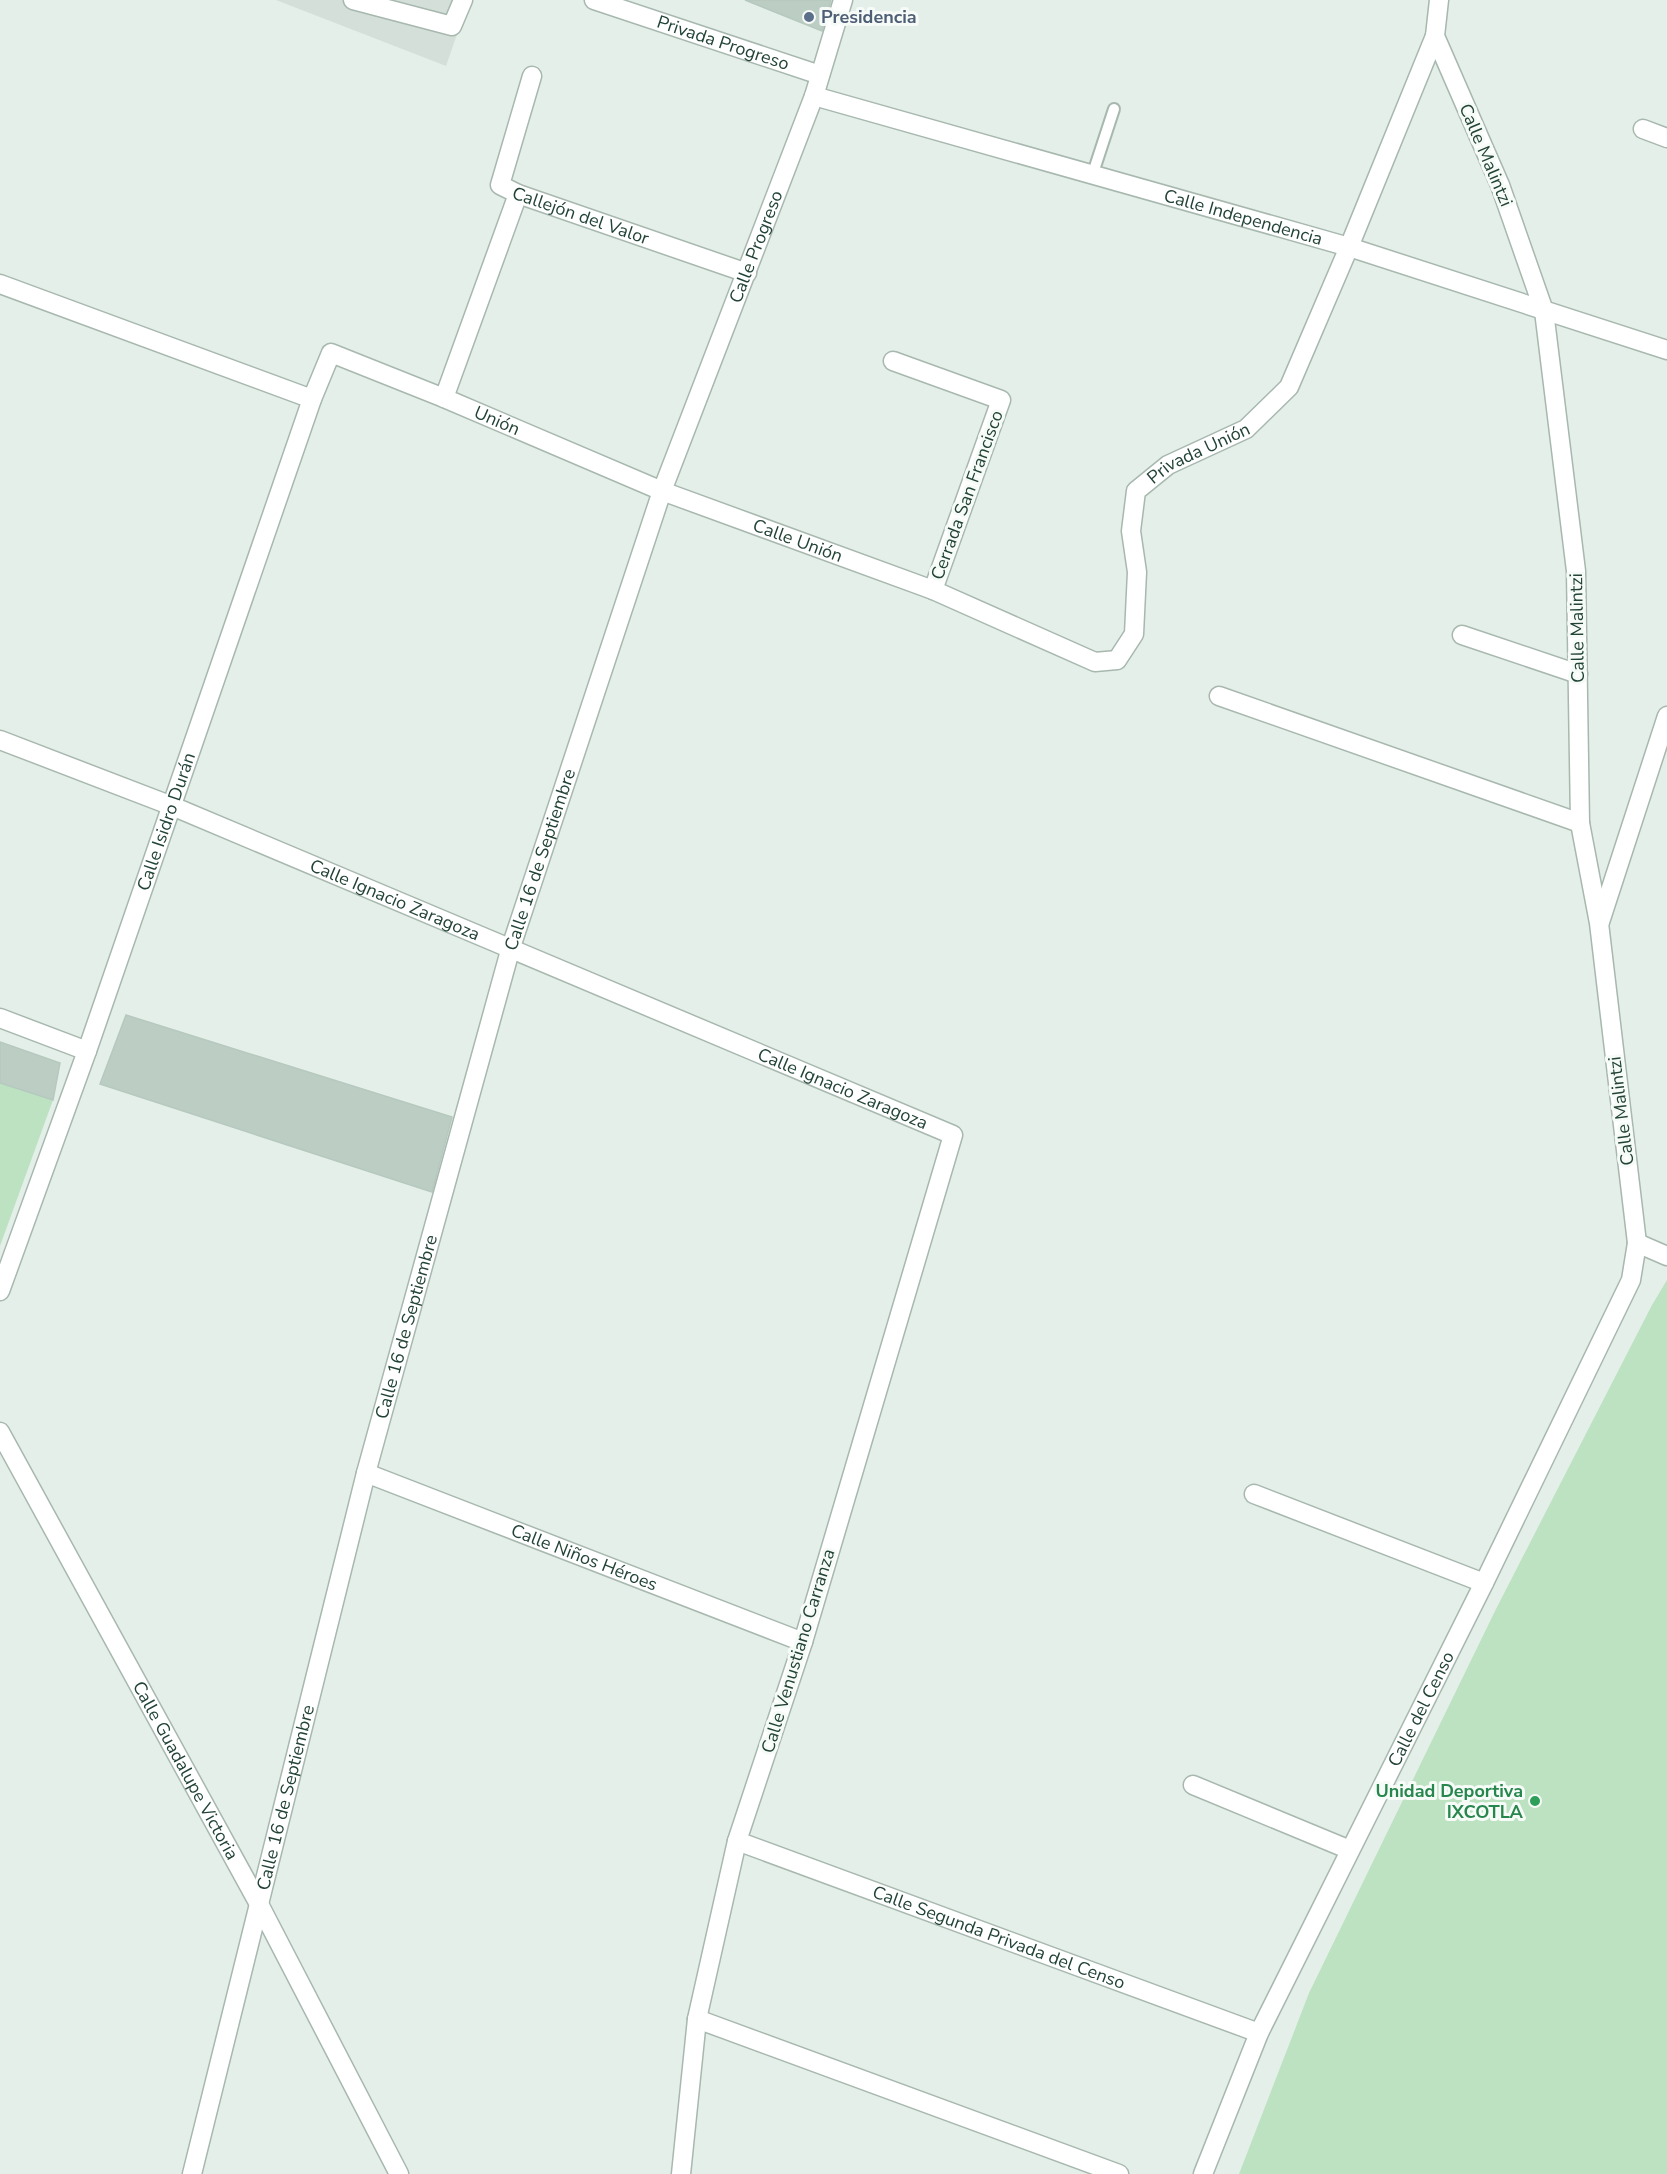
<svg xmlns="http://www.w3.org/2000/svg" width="1667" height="2174" viewBox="0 0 1667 2174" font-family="'Nunito Sans',sans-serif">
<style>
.built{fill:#d3dfd8}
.green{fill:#bce2c1}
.building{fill:#bccdc4;stroke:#b6c9bf;stroke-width:1.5}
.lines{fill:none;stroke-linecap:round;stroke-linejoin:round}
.service-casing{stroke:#a7b8af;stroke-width:14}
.minor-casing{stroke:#a7b8af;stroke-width:21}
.tertiary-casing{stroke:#a7b8af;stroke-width:21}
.service{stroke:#fff;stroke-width:10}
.minor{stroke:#fff;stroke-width:18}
.tertiary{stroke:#fff;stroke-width:18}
.service-dot{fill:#5c6f8a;stroke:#f6fbf8;stroke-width:2}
.leisure-dot{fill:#2e9e5b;stroke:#f6fbf8;stroke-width:2}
.labels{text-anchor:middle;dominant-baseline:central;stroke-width:6;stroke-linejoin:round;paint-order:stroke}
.service-label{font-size:18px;font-weight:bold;fill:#4e5e75;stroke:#f6fbf8;text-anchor:start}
.street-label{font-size:18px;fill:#224335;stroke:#f6fbf8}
.leisure-label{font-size:18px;font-weight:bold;fill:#27864d;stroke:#f6fbf8;text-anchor:end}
</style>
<rect width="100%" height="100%" fill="#e5efe9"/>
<path class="built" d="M276 0H469L446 66Z"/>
<path class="green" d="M0 1083 53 1100 0 1246Z
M1667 1280V2174H1239L1309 1993 1496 1609 1652 1305Z"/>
<path class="building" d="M745 0H831L822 31Z
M126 1015 452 1117 432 1192 100 1084Z
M0 1042 60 1063 53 1100 0 1083Z"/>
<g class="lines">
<g class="service-casing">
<path id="service" d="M1093 173 1114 109"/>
</g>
<g class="minor-casing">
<g id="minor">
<path d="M353 0 452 26 463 0"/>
<path id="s1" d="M594 0 820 75"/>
<path id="s2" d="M532 76 500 185 518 194 747 273"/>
<path id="s3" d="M814 96 1349 247 1667 350"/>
<path d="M1643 129 1667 138"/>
<path d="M0 284 312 399"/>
<path d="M893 361 1001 400 933 590"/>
<path d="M444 398 518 194"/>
<path d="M1462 635 1578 674"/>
<path d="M1219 696 1580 823"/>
<path id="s4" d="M0 740 172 806 953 1135 803 1642 737 1841 697 2019 681 2174"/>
<path d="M1600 922 1667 716"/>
<path d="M0 1018 87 1051"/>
<path d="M1637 1243 1667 1256"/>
<path id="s5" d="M0 1291 87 1051 312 399 331 353 444 398 662 491 933 590 1095 662 1117 660 1134 634 1137 572 1131 531 1136 491 1168 465 1246 429 1289 387 1349 247 1435 36"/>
<path id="s6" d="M0 1432 260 1906 399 2174"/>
<path id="s7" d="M366 1473 803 1642"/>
<path d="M1254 1494 1484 1583"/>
<path d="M1193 1785 1350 1850"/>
<path id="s8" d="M737 1841 1259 2033"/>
<path d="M697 2019 1119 2174"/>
<path id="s9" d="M1203 2174 1259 2033 1484 1583 1631 1280 1637 1243 1599 923 1580 823 1576 571 1544 311 1500 185 1435 36 1439 0"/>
</g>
</g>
<g class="tertiary-casing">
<g id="tertiary">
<path id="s10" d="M192 2174 366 1473 511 947 662 491 814 96 843 0"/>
</g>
</g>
<use href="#service" class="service"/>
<use href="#minor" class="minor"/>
<use href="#tertiary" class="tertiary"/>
</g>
<circle class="service-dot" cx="809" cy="17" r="6"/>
<circle class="leisure-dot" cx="1535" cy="1801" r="6"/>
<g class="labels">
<g class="service-label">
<text x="821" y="17">Presidencia</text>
</g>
<g class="street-label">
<text stroke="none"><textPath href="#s1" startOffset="136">Privada Progreso</textPath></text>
<text transform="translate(1486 155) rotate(67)">Calle Malintzi</text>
<text stroke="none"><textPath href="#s3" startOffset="446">Calle Independencia</textPath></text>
<text stroke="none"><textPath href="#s2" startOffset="200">Callejón del Valor</textPath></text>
<text stroke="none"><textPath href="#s10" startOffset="2010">Calle Progreso</textPath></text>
<text stroke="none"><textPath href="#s5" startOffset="1174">Unión</textPath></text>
<text stroke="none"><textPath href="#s5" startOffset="2090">Privada Unión</textPath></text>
<text transform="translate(967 495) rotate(-70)">Cerrada San Francisco</text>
<text stroke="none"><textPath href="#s5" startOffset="1498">Calle Unión</textPath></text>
<text transform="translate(1577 628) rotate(-91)">Calle Malintzi</text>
<text stroke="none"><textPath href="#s5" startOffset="498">Calle Isidro Durán</textPath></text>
<text stroke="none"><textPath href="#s10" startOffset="1360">Calle 16 de Septiembre</textPath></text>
<text stroke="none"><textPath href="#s4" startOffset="426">Calle Ignacio Zaragoza</textPath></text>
<text stroke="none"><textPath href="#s4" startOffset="912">Calle Ignacio Zaragoza</textPath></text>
<text transform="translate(1621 1111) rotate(-97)">Calle Malintzi</text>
<text stroke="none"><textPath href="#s10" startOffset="874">Calle 16 de Septiembre</textPath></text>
<text stroke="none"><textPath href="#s7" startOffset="234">Calle Niños Héroes</textPath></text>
<text transform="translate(798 1651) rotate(-73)">Calle Venustiano Carranza</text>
<text stroke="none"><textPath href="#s9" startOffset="514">Calle del Censo</textPath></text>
<text stroke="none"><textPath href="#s6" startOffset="386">Calle Guadalupe Victoria</textPath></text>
<text stroke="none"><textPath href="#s10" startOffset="388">Calle 16 de Septiembre</textPath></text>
<text stroke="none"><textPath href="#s8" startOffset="279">Calle Segunda Privada del Censo</textPath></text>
</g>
<g class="leisure-label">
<text x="1523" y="1791">Unidad Deportiva<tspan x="1523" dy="21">IXCOTLA</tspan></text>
</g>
</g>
</svg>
